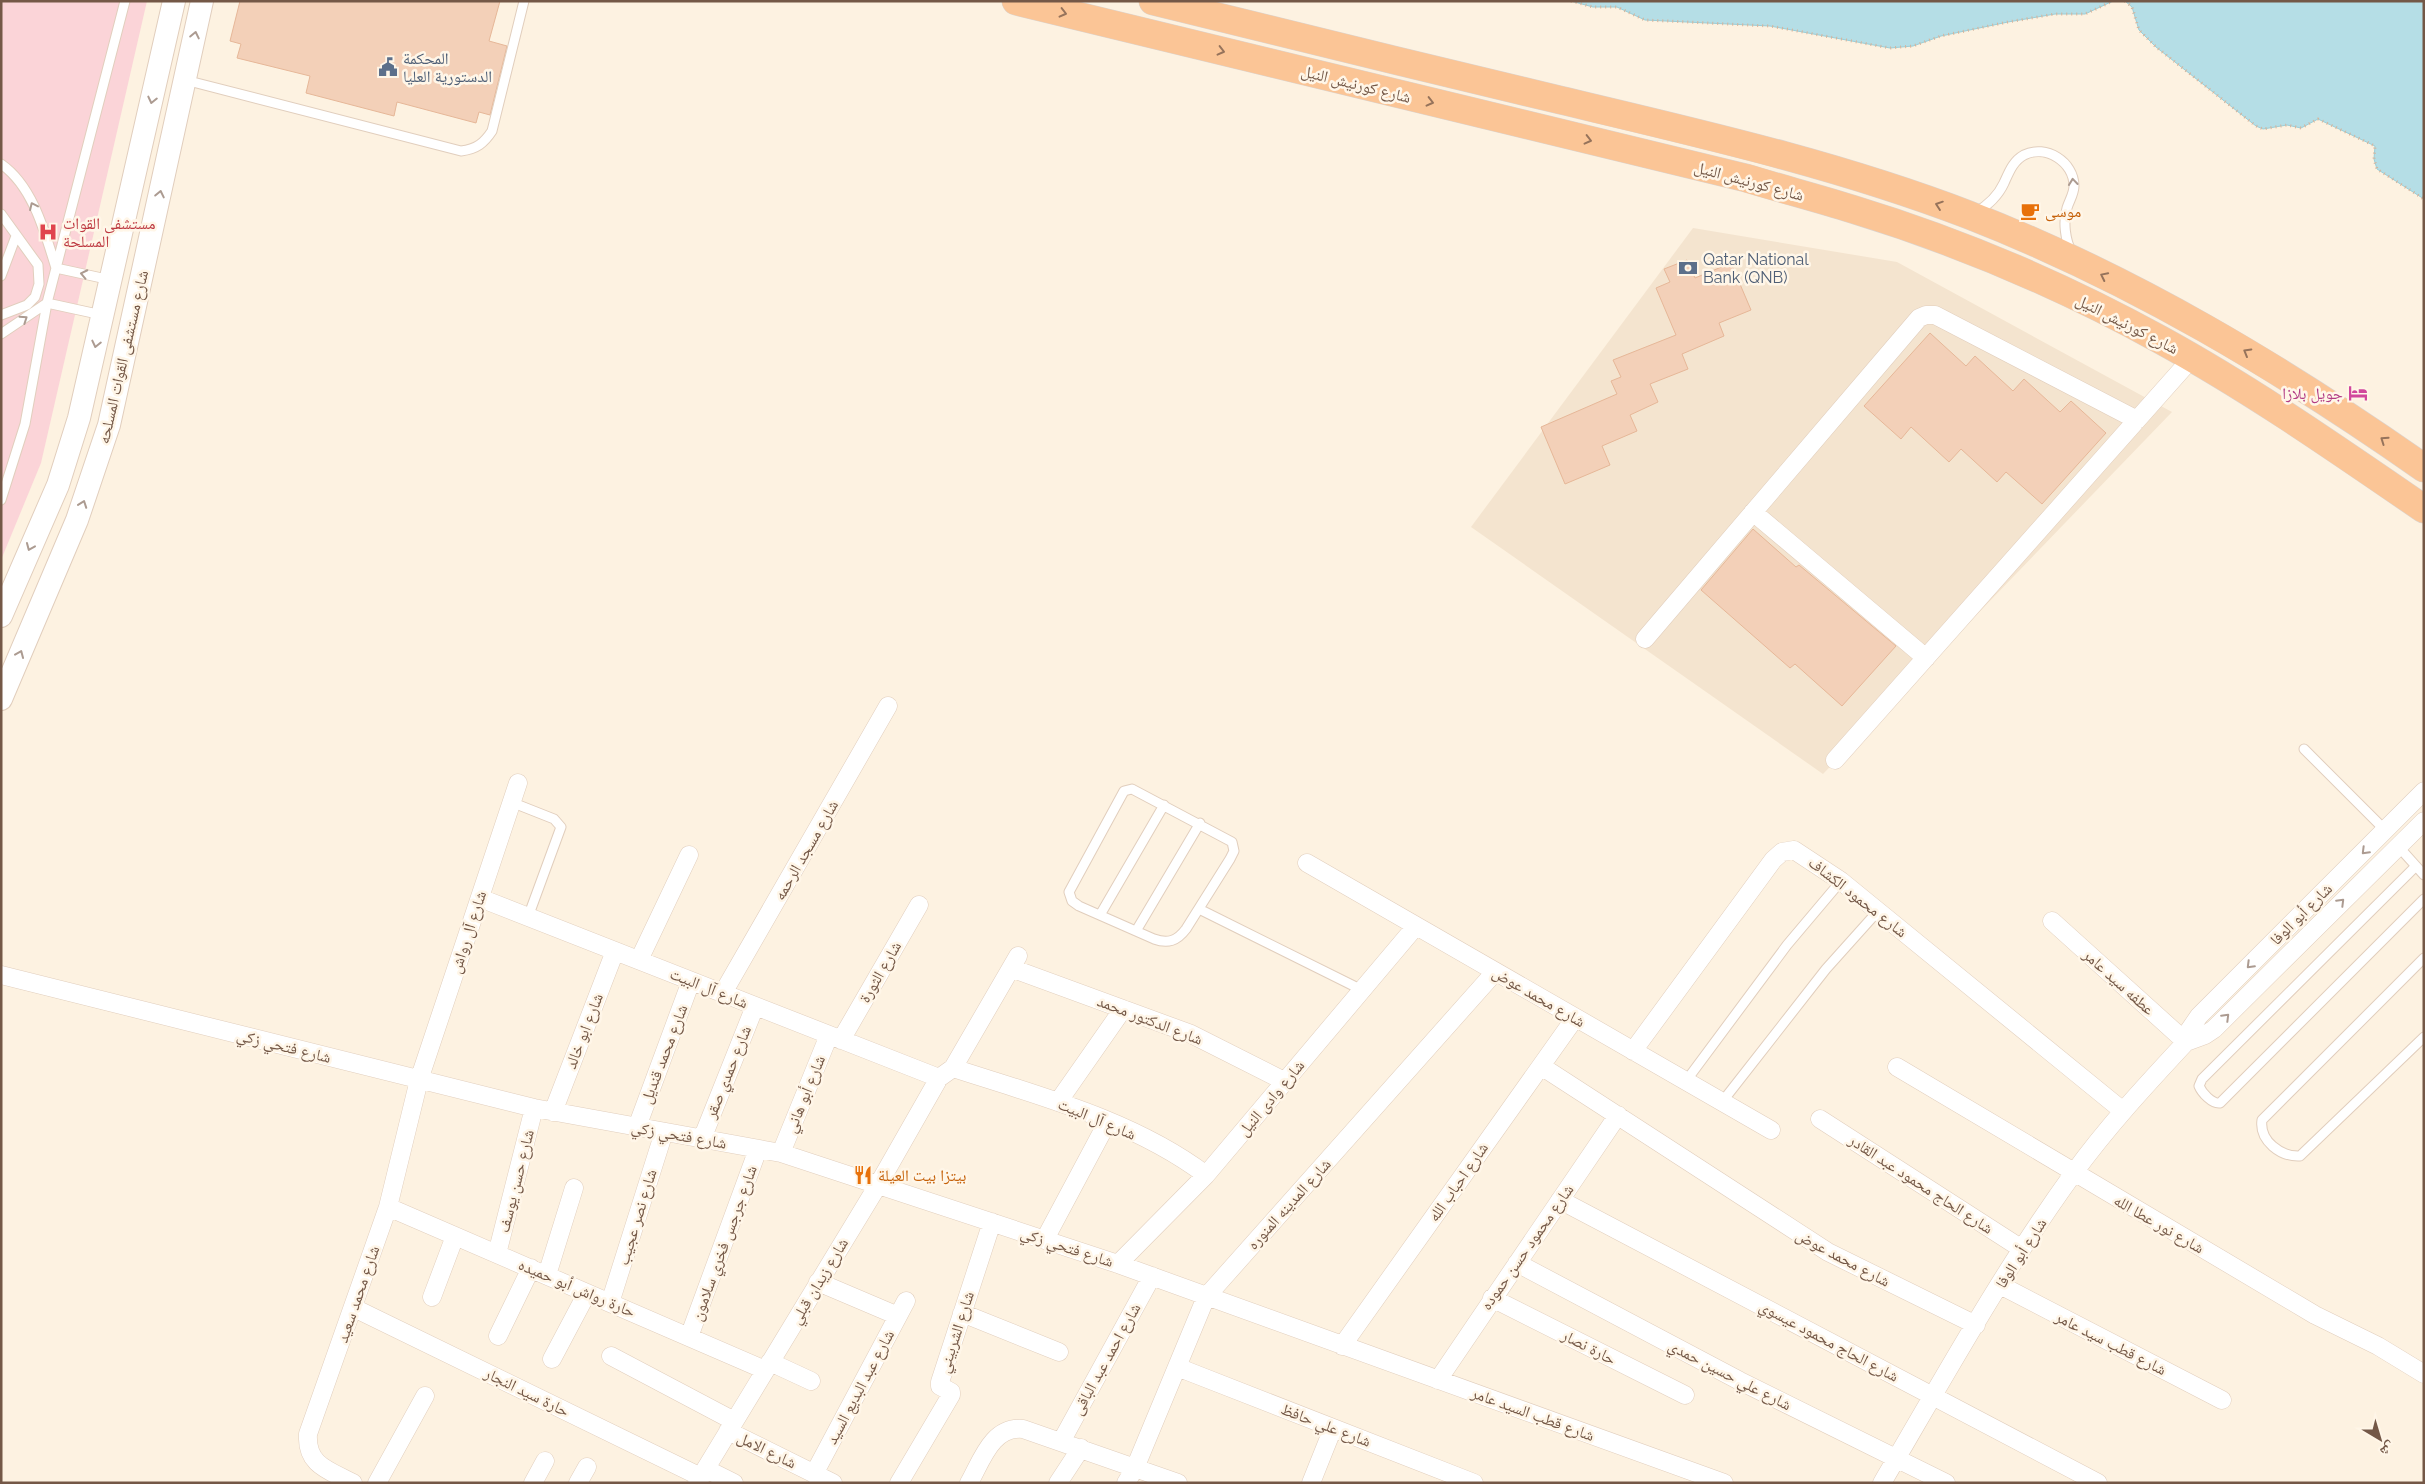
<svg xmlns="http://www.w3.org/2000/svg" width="2425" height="1484" viewBox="0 0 2425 1484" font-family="Raleway,'Noto Naskh Arabic',sans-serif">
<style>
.residential{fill:#f4e4cf}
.medical{fill:#fbd4d8}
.water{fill:#b5dee6;stroke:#9bced8}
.building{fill:#f3d0b8;stroke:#e6b798}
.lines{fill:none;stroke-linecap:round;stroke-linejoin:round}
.service-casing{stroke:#e1cebd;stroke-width:11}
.minor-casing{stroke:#e1cebd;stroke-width:19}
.tertiary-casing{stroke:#e1cebd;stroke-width:24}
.trunk-casing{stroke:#dbd4cf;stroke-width:29}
.path{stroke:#d7b49b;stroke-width:3;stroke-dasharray:1 4;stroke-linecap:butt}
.service{stroke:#fff;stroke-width:9}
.minor{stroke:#fff;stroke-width:18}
.tertiary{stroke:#fff;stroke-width:22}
.trunk{stroke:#fbc596;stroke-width:28}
.oneway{stroke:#96735b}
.oneway2{stroke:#ac9b91}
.labels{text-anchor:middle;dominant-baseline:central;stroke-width:5;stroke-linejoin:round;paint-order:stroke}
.service-label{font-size:16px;fill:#4e5e75;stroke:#fff6e8;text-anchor:start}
.street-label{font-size:16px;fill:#745847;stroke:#fff6e8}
.food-label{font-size:16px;fill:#c56008;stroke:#fff6e8;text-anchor:start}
.health-label{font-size:16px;fill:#be3a42;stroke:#fff6e8;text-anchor:start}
.hotel-label{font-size:16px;fill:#b23c85;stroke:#fff6e8;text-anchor:end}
</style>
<rect width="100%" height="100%" fill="#fdf2e1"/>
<path class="residential" d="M1693 228 1897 262 2172 412 1823 774 1471 527Z"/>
<path class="medical" d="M1 1H147L41 463 1 560Z"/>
<path class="water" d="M1571 1H2113L2085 14H2055L2008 22 1941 36 1913 46 1890 48 1770 26 1645 20 1617 7H1593Z
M2125 1H2424V199L2377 169 2374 159 2375 146 2318 119 2301 128 2287 125 2263 129 2256 126 2156 47 2139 30 2132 7Z"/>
<path class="building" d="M240 1H500L489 41 507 46 490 115 479 112 476 123 397 102 394 116 306 93 310 76 237 58 241 44 230 41Z
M1687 260 1695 278 1731 263 1751 310 1719 323 1724 336 1682 354 1688 369 1650 384 1658 402 1630 415 1637 431 1602 446 1610 465 1565 484 1541 427 1617 394 1611 381 1621 377 1613 360 1676 335 1656 288 1670 282 1664 269Z
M1930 333 1966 366 1975 356 2013 391 2024 379 2060 412 2071 401 2106 433 2042 504 2006 472 1997 482 1961 449 1949 462 1911 427 1901 439 1864 406Z
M1753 529 1796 567 1799 565 1896 646 1842 706 1795 664 1790 668 1701 590Z"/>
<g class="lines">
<g class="service-casing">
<path id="service" d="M185 80 461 151C477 149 484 143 492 131L524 1
M1 164C33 186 45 233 56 268L111 280
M1975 213C1987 206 1998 196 2004 183 2009 172 2013 161 2024 155 2046 144 2074 162 2074 186 2074 194 2069 201 2067 208 2063 222 2065 240 2072 253
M1 214 38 265 39 284 35 297 27 305 1 315
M1 276 16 236
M1 334 47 303 102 315
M1 500 25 424 47 303 125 1
M2304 749 2385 830
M1132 789 1232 842 1234 851 1230 859 1186 929C1177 941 1168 944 1154 939L1079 906 1072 901 1069 892 1124 791Z
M511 802 554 819 561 827 528 917
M2398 846 2424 875
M2416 866 2202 1079 2199 1086C2202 1093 2212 1104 2220 1103L2424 899
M1199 909 1362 990
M1100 915 1164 805
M1136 931 1200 823
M2424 958 2262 1120C2259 1141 2281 1157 2300 1156L2424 1037
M1686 1081 1787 945 1841 881
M1722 1102 1826 969 1878 911"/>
</g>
<g class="minor-casing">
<path id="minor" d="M1753 512 1926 658
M1645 639 1919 318 1926 315H1935L2137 420
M1835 760 2192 358
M1307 863 1771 1130
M480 898 939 1078
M2052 921 2186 1042
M639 960 689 855
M1011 968 1191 1034 1284 1081
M1 975 534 1108 781 1153 1118 1264 1724 1483
M723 993 888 706
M841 1040 919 905
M2186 1042 2205 1035 2214 1029 2424 821
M1633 1051 1773 860 1782 852 1794 850 1841 881 2123 1111
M1541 1066 1828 1252 1976 1325
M1897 1067 2315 1315 2378 1346 2424 1374
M953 1068C1039 1096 1133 1120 1206 1175
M1058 1102 1123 1009
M553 1112 615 951
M1820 1119 2022 1249
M637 1127 691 981
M702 1139 755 1006
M781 1153 829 1035
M1560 1200 2098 1483
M388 1207 765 1370
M1045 1239 1108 1121
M497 1254 534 1108
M1517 1263 1740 1381 1946 1483
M1118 1264 1206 1175 1416 926
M547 1275 574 1188
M818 1282 898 1316
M2000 1285 2222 1400
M432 1297 455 1236
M1492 1298 1685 1395
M610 1303 664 1132
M354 1308 701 1477
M962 1313 1059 1352
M498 1336 531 1268
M689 1337 758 1149
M1342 1346 1575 1018
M611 1356 734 1421
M552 1359 587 1293
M770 1362 811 1381
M1177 1367 1474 1483
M1438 1380 1618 1115
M728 1431 833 1483
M1061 1442 1152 1276
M706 1469 734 1483
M814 1474 906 1301
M353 1483C328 1470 306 1465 308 1434L388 1207 419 1080 518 783
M377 1483 425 1396
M533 1483 545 1461
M578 1483 587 1467
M697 1483 878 1185 939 1078 953 1068 1018 956
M899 1483 951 1395V1392L940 1386V1382L992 1222
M969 1483C982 1460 992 1426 1023 1429L1178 1483
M1058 1483 1081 1448
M1126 1483 1135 1468 1206 1297 1495 972
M1311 1483 1333 1428
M1882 1483C1943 1379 2002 1272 2073 1174 2107 1127 2146 1085 2186 1042L2188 1032 2199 1016 2424 791"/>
</g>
<g class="tertiary-casing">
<path id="tertiary" d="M1 616 58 485 79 418 174 1
M1 699 77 520 109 425 202 1"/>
</g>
<g class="trunk-casing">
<path id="trunk" d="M1016 1 1746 178C1782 189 1817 198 1852 209 1957 241 2065 287 2161 340 2252 390 2338 450 2424 509
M1153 1C1289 34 1424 68 1560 100 1698 133 1836 164 1969 215 2133 279 2281 368 2424 468"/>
</g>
<path class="path" d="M1571 1 1593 7H1617L1645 20 1770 26 1890 48 1913 46 1941 36 2008 22 2055 14H2085L2113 1
M2125 1 2132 7 2139 30 2156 47 2256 126 2263 129 2287 125 2301 128 2318 119 2375 146 2374 159 2377 169 2424 199"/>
<use href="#service" class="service"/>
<use href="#minor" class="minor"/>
<use href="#tertiary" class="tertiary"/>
<use href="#trunk" class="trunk"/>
</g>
<defs><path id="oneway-chevron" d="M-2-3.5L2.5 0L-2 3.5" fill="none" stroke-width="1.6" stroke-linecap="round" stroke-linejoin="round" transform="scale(1.25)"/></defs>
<g class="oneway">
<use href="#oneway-chevron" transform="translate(1063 13) rotate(14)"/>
<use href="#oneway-chevron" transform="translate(1221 51) rotate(14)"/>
<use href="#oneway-chevron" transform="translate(1430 102) rotate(14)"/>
<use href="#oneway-chevron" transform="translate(1588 140) rotate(14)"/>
<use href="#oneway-chevron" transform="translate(1939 205) rotate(-161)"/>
<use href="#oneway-chevron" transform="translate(2104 276) rotate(-154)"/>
<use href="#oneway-chevron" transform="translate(2247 352) rotate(-150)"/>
<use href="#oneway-chevron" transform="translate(2384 440) rotate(-145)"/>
</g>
<g class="oneway2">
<use href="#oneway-chevron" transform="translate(195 35) rotate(-78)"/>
<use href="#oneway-chevron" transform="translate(152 100) rotate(103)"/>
<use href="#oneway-chevron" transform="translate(2073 182) rotate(-96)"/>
<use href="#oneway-chevron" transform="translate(160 194) rotate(-78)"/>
<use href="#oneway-chevron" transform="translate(33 206) rotate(-115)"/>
<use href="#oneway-chevron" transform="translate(84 274) rotate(-168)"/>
<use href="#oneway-chevron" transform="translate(24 319) rotate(-34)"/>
<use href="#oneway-chevron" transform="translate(96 344) rotate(103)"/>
<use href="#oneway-chevron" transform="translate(83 504) rotate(-70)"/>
<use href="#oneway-chevron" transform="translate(30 547) rotate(113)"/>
<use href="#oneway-chevron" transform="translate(20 654) rotate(-67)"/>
<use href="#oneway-chevron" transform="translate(2365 851) rotate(135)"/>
<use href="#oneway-chevron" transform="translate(2341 902) rotate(-45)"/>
<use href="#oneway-chevron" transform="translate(2250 965) rotate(135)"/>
<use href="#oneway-chevron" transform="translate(2226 1017) rotate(-45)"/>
</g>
<defs>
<g id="civic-bare" transform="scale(1.5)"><path d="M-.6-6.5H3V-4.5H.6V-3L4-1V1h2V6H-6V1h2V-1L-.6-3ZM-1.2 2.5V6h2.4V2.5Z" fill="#5c6f8a" stroke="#fff6e8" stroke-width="2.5" paint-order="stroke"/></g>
<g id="cafe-bare" transform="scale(1.5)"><path d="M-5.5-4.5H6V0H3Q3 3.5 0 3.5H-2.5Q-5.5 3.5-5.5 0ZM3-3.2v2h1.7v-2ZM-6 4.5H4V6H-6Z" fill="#e8710a" stroke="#fff6e8" stroke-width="2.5" paint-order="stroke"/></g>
<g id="hospital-bare" transform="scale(1.5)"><path d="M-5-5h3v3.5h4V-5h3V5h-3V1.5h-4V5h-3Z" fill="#e0444e" stroke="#fff6e8" stroke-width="2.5" paint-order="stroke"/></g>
<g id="bank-bare" transform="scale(1.5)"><path d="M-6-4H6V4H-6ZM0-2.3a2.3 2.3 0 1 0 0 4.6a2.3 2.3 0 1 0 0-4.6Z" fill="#5c6f8a" stroke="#fff6e8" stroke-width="2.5" paint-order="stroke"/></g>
<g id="hotel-bare" transform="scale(1.5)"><path d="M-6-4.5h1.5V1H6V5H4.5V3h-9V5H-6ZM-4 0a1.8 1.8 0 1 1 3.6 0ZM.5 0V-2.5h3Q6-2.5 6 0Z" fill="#d1479c" stroke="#fff6e8" stroke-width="2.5" paint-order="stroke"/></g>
<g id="restaurant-bare" transform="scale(1.5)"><path d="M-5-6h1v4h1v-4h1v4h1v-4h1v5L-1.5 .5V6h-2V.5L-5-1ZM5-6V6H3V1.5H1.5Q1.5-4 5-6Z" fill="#e8710a" stroke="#fff6e8" stroke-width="2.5" paint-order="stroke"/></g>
</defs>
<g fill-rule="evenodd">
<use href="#civic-bare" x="388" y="67"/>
<use href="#cafe-bare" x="2030" y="211"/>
<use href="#hospital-bare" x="48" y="232"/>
<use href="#bank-bare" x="1688" y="268"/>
<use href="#hotel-bare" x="2358" y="393"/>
<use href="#restaurant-bare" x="863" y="1175"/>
</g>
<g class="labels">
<g class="service-label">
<text x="403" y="58">المحكمة<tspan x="403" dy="18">الدستورية العليا</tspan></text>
<text x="1703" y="259">Qatar National<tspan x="1703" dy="18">Bank (QNB)</tspan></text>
</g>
<g class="street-label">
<text transform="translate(1356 84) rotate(14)">شارع كورنيش النيل</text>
<text transform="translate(1749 181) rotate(15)">شارع كورنيش النيل</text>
<text transform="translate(2127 324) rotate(27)">شارع كورنيش النيل</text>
<text transform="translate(123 357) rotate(-77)">شارع مستشفى القوات المسلحه</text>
<text transform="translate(806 850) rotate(-60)">شارع مسجد الرحمه</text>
<text transform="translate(1858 897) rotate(38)">شارع محمود الكشاف</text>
<text transform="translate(2301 914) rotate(-45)">شارع أبو الوفا</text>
<text transform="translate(468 932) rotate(-72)">شارع آل رواش</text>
<text transform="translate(880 972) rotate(-60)">شارع الثورة</text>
<text transform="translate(2119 982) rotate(42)">عطفه سيد عامر</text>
<text transform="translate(709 988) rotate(22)">شارع آل البيت</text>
<text transform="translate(1539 997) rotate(30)">شارع محمد عوض</text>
<text transform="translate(1150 1020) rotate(21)">شارع الدكتور محمد</text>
<text transform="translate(584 1031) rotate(-69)">شارع ابو خالد</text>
<text transform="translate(284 1046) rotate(14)">شارع فتحي زكي</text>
<text transform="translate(664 1054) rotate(-69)">شارع محمد قنديل</text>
<text transform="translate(728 1072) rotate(-68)">شارع حمدي صقر</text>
<text transform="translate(805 1094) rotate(-68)">شارع أبو هاني</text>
<text transform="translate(1271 1098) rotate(-50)">شارع وادى النيل</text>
<text transform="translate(1097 1119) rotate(23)">شارع آل البيت</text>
<text transform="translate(679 1135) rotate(10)">شارع فتحي زكي</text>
<text transform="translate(516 1181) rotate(-76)">شارع حسن يوسف</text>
<text transform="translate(1458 1182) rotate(-55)">شارع احباب الله</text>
<text transform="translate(1921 1184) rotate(33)">شارع الحاج محمود عبد القادر</text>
<text transform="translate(1289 1204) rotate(-48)">شارع المدينه المنوره</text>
<text transform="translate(637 1217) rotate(-73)">شارع نصر عجيب</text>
<text transform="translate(2159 1224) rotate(30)">شارع نور عطا الله</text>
<text transform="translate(724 1243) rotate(-70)">شارع جرجس فخري سلامون</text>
<text transform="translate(1067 1247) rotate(18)">شارع فتحي زكي</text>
<text transform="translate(1527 1247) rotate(-55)">شارع محمود حسن حموده</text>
<text transform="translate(2021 1253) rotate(-57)">شارع أبو الوفا</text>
<text transform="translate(1843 1258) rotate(28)">شارع محمد عوض</text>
<text transform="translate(819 1281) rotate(-59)">شارع زيدان قبلي</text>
<text transform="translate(577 1288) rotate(23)">حارة رواش أبو حميده</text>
<text transform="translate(358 1294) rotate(-71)">شارع محمد سعيد</text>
<text transform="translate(956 1332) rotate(-72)">شارع الشربيني</text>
<text transform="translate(1829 1341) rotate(28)">شارع الحاج محمود عيسوي</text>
<text transform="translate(2111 1343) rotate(27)">شارع قطب سيد عامر</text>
<text transform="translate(1589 1347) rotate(27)">حارة نصار</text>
<text transform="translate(1106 1359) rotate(-61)">شارع احمد عبد الباقى</text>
<text transform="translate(1730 1375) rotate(27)">شارع علي حسين حمدي</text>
<text transform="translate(860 1387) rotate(-62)">شارع عبد البديع السيد</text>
<text transform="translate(527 1392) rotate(26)">حارة سيد النجار</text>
<text transform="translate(1533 1414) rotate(20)">شارع قطب السيد عامر</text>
<text transform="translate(1326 1425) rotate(21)">شارع علي حافظ</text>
<text transform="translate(767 1450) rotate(26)">شارع الامل</text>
</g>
<g class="food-label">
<text x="2045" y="211">موسى</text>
<text x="878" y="1175">بيتزا بيت العيلة</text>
</g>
<g class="health-label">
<text x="63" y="223">مستشفى القوات<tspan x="63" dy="18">المسلحة</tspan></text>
</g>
<g class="hotel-label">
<text x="2343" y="393">جويل بلازا</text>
</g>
</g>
<rect width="2425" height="1484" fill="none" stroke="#745847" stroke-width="5"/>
<g transform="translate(2380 1439) rotate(142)" stroke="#fff6e8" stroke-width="4" paint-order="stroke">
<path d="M0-4L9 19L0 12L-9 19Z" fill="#745847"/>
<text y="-8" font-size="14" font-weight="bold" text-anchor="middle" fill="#745847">ش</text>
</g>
</svg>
